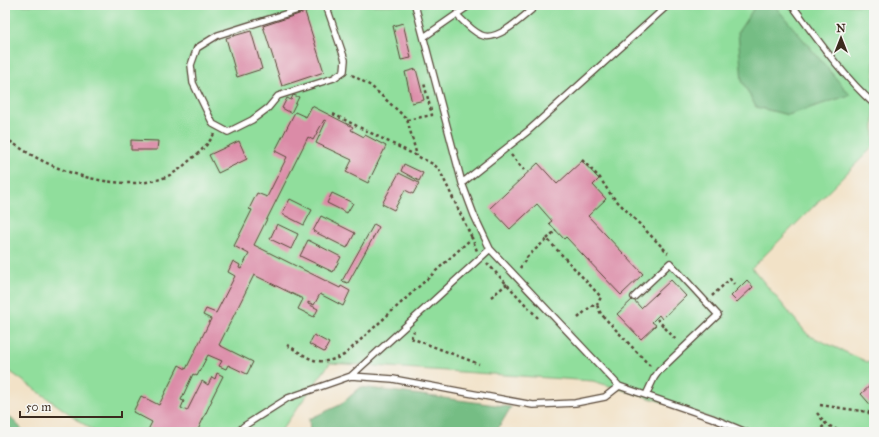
<svg xmlns="http://www.w3.org/2000/svg" width="879" height="437" viewBox="0 0 879 437" font-family="'IM FELL Great Primer',serif">
<style>
.green{fill:#90de9c;stroke:#66845d}
.forest{fill:#74bd84;stroke:#587451}
.building{fill:#db8ba7}
.lines{fill:none;stroke-linecap:round;stroke-linejoin:round}
.lane-casing{stroke:#564637;stroke-width:8}
.path{stroke:#564637;stroke-width:2.5;stroke-dasharray:3 3;stroke-linecap:butt}
.lane{stroke:#fff;stroke-width:5.5}
</style>
<rect width="100%" height="100%" fill="#f6f6f2"/>
<filter id="ink" filterUnits="userSpaceOnUse"><feTurbulence type="fractalNoise" baseFrequency=".025" numOctaves="2"/><feDisplacementMap in="SourceGraphic" scale="8" xChannelSelector="R" yChannelSelector="G"/><feConvolveMatrix kernelMatrix="1 2 1 2 8 2 1 2 1" color-interpolation-filters="sRGB"/></filter>
<filter id="wash" filterUnits="userSpaceOnUse"><feTurbulence type="fractalNoise" baseFrequency=".012" numOctaves="4" result="noise"/><feDisplacementMap in="SourceGraphic" scale="16" xChannelSelector="R" yChannelSelector="G"/><feGaussianBlur stdDeviation="0.9" result="paint"/><feColorMatrix in="noise" values="0 0 0 0 0 0 0 0 0 0 0 0 0 0 0 0 0 1.4 0 .05"/><feComposite in="paint" operator="in"/></filter>
<g filter="url(#wash)">
<rect width="100%" height="100%" fill="#f2e2c7"/>
<path class="green" d="M5 5H874V146L752 268 808 335 874 365V432H743L689 410 593 381 330 363 280 432H95L5 368Z"/>
<path class="forest" d="M756 5H774L850 95 788 115 756 107 742 81 738 32Z
M361 387 511 407 496 432H310L309 419 340 405Z
M5 412 25 432H5Z"/>
<g id="blocks">
<path class="building" d="M305 12 324 72 282 86 263 26Z
M403 23 411 58 401 60 393 26Z
M251 31 262 69 237 77 226 38Z
M416 69 424 100 412 103 405 72Z
M293 95 299 97 291 113 282 108 287 98 291 100Z
M312 106 353 127 351 130 364 137 365 135 386 146 368 183 346 172 352 160 316 143 326 121 324 120 313 140 308 137 254 245 340 288 341 286 350 291 343 306 320 294 314 305 308 302V304L318 309 314 317 298 309 303 299 254 275 219 345 253 362 247 374 228 365 226 369 219 366 222 361 208 355 197 376 193 374 181 400 184 401 181 408 187 411 202 381 208 385 212 377 215 379 217 373 223 376 211 400H212L197 432H147L152 422 133 412 141 396 159 405 179 365 186 369 211 319 203 315 206 309 216 313 235 276 228 272 233 261 240 265 239 268 241 269 249 254 234 246 252 210 249 209 257 193 267 197 287 157 275 151 295 112 306 117Z
M131 140 158 141 157 150H131Z
M239 141 247 159 218 173 209 155Z
M582 161 599 179 593 185 606 199 588 216 643 274 621 295 566 237 564 239 549 223 552 221 537 204 510 229 490 208 538 163 557 184Z
M404 164 423 173 419 181 401 171Z
M399 173 419 183 413 194 405 190 394 210 382 204Z
M332 193 353 203 347 213 327 203Z
M290 199 312 210 304 225 282 214Z
M321 216 355 233 347 248 313 231Z
M277 224 298 234 291 249 270 239Z
M374 224 379 227 348 283 342 281Z
M308 240 341 257 333 272 300 256Z
M671 280 686 296 662 319 659 315 652 322 656 325 641 339 617 314 633 299 641 308Z
M747 280 753 287 737 302 731 296Z
M314 335 329 343 324 352 309 344Z
M873 383 874 384V409L861 394Z"/>
</g>
</g>
<g filter="url(#ink)">
<use href="#blocks" fill-opacity="0" stroke="#564637" stroke-width="1"/>
<g class="lines">
<g class="lane-casing">
<path id="lane" d="M314 5 218 35 197 48 191 65 193 83 213 124 228 132 252 120 268 108 278 96 334 78 344 71 345 60 326 5
M415 5 462 183 474 215 490 249 619 386 712 418 746 432
M792 5C818 40 842 75 874 104
M457 15C464 22 472 31 481 35 497 43 525 15 537 5
M424 37 470 5
M462 183 528 131 668 5
M634 297 670 263 718 315 659 371 654 378 646 395
M351 376 490 249
M238 432 244 426 288 398 351 376 393 379 533 405 575 403 605 397 619 386"/>
</g>
<path class="path" d="M352 75 371 86 407 119 417 156
M333 114 433 164 439 169 472 238
M407 120 432 115 424 83
M5 138C16 145 27 153 39 159 72 177 127 191 163 178 174 174 183 167 191 159 200 152 208 145 214 134
M511 155 524 170
M582 160 600 178 611 195 668 253
M547 239 556 230
M487 263 538 318
M520 268 528 256 547 239 601 297 597 305
M712 296 730 279 734 284
M491 297 507 284
M578 318 591 306 597 305 601 314 651 367
M657 319 677 341
M411 338 414 331
M411 338 479 364
M287 345C311 359 317 368 344 355L472 238 477 251
M820 405 868 412 874 418
M817 413 826 424 841 432
M817 432 826 424"/>
<use href="#lane" class="lane"/>
</g>
</g>
<rect width="879" height="437" fill="none" stroke="#f6f6f2" stroke-width="20"/>
<g transform="translate(841 38)" stroke="#f6f6f2" stroke-width="3" paint-order="stroke">
<path d="M0-3L7 15L0 10L-7 15Z" fill="#3b2a1e"/>
<text y="-6" font-size="11" font-weight="bold" text-anchor="middle" fill="#3b2a1e">N</text>
</g>
<path d="M20 411v6h102v-6" fill="none" stroke="#3b2a1e" stroke-width="2"/>
<text x="26" y="411" font-size="12" fill="#3b2a1e" stroke="#f6f6f2" stroke-width="3" paint-order="stroke">50 m</text>
</svg>
